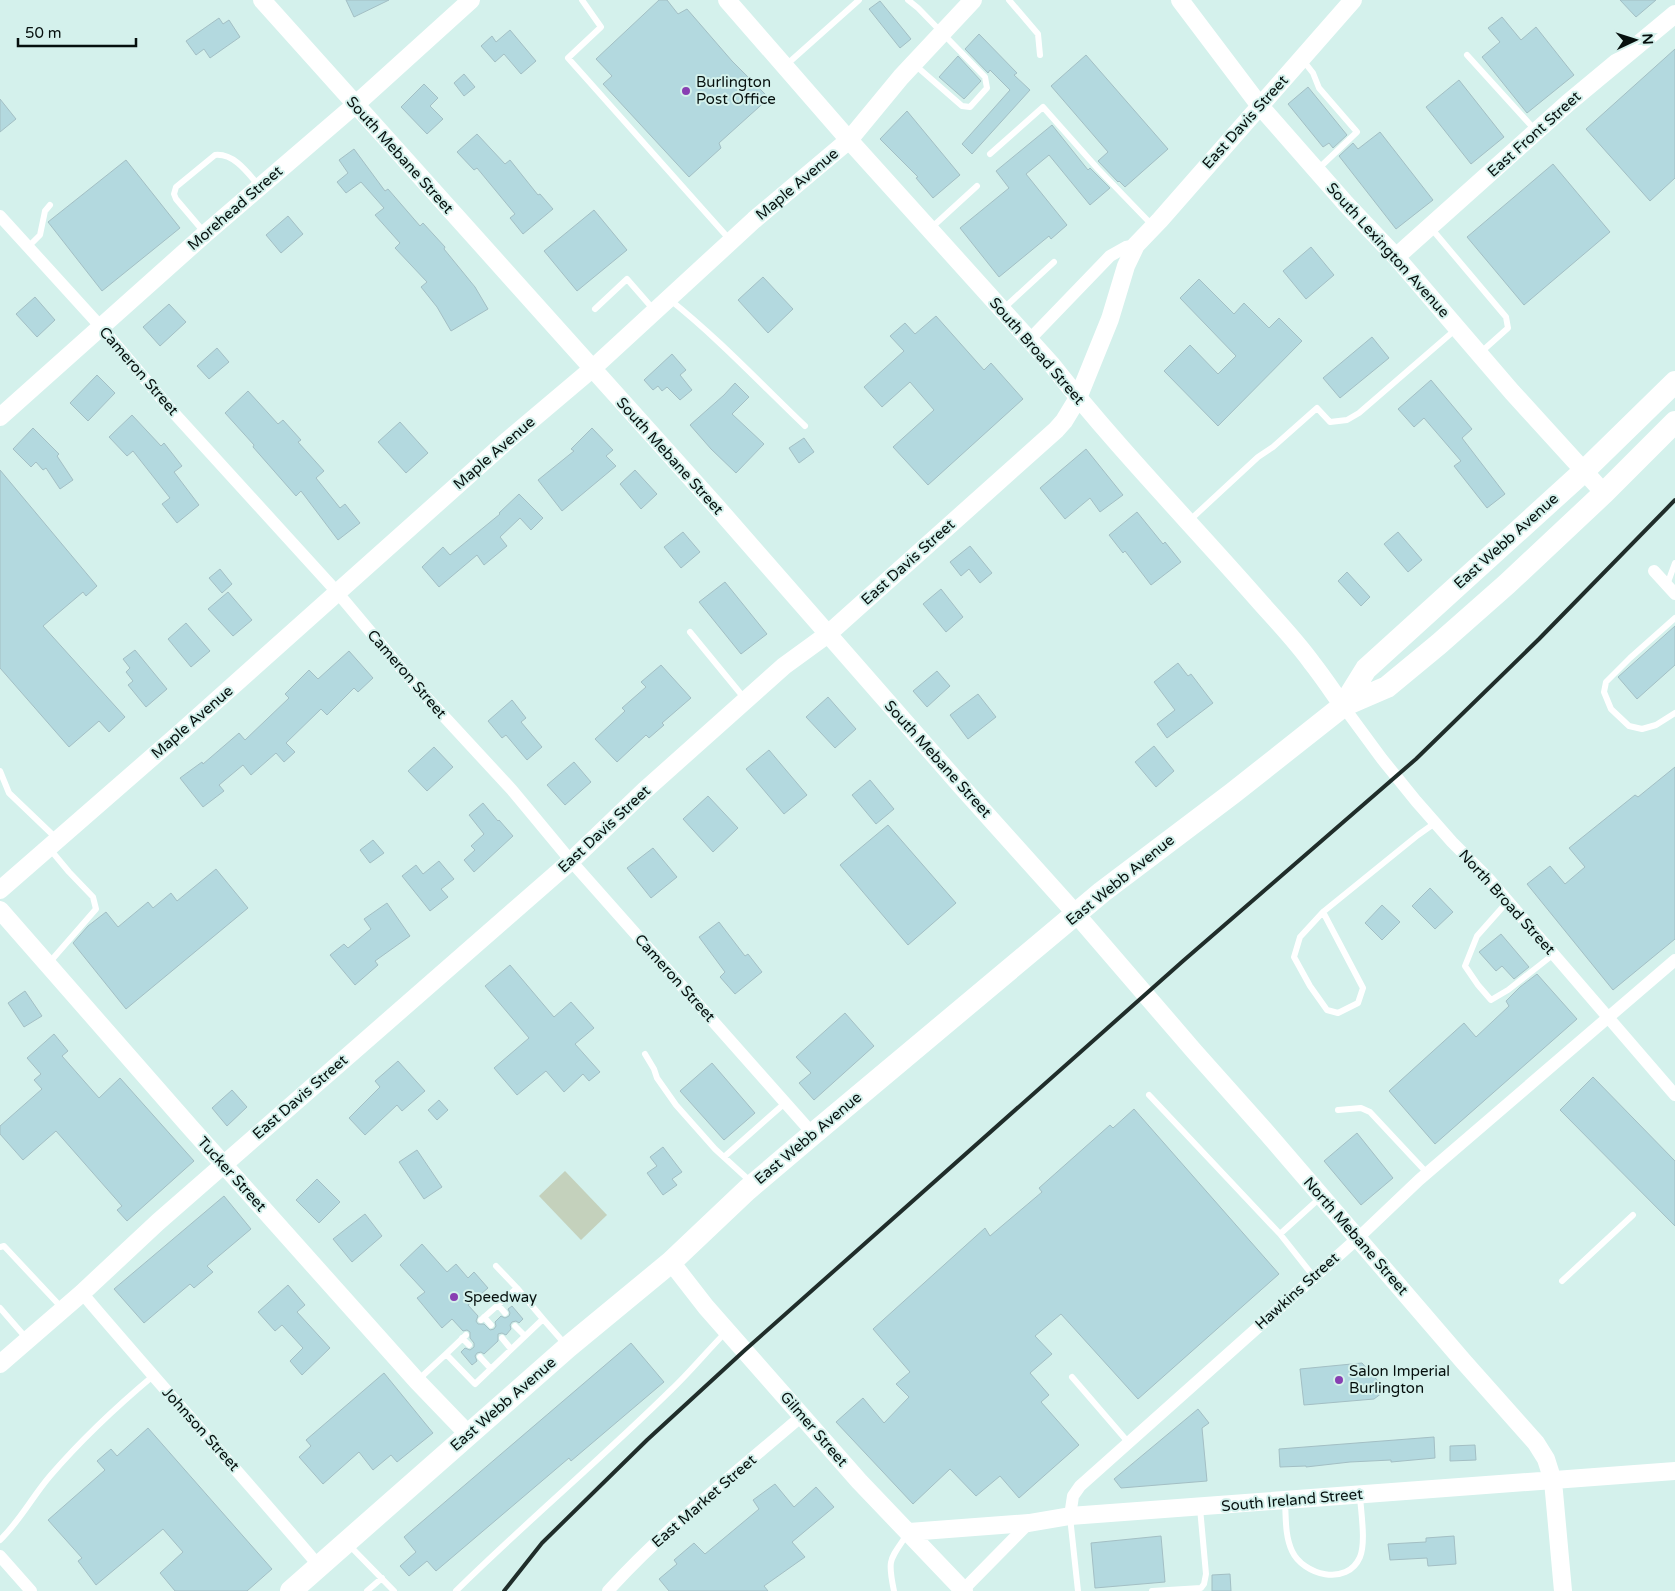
<svg xmlns="http://www.w3.org/2000/svg" width="1675" height="1591" viewBox="0 0 1675 1591" font-family="'Varela Round',sans-serif">
<style>
.green{fill:#c4d1bc}
.building{fill:#b3d9df;stroke:#a3bfc4}
.lines{fill:none;stroke-linecap:round;stroke-linejoin:round}
.lane{stroke:#fff;stroke-width:6}
.street{stroke:#fff;stroke-width:12}
.secondary{stroke:#fff;stroke-width:18}
.highway{stroke:#fff;stroke-width:22}
.rail{stroke:#202d2a;stroke-width:4}
.poi-dot{fill:#883fb2;stroke:#d4f1ec;stroke-width:2}
.labels{text-anchor:middle;dominant-baseline:central;stroke-width:4;stroke-linejoin:round;paint-order:stroke}
.poi-label{font-size:15px;fill:#06100e;stroke:#d4f1ec;text-anchor:start}
.street-label{font-size:15px;fill:#06100e;stroke:#d4f1ec}
</style>
<rect width="100%" height="100%" fill="#d4f1ec"/>
<path class="green" d="M565 1171 607 1215 581 1240 539 1196Z"/>
<path class="building" d="M346 0H389L354 17Z
M659 0H667L678 14 687 9 732 61 769 98 719 143 721 148 689 177 603 84 612 76 596 59Z
M1620 0H1656L1636 17Z
M880 1 911 39 900 48 869 9Z
M1502 17 1521 40 1536 27 1574 75 1527 113 1482 57 1500 42 1488 28Z
M219 18 223 24 229 20 240 37 210 58 204 49 196 55 186 41Z
M510 30 536 61 521 74 504 54 495 62 481 46 492 36 496 42Z
M979 34 1017 73 1014 75 1030 90 972 154 962 144 1010 90 990 70 988 73 965 49Z
M1675 49V178L1650 201 1586 129Z
M1086 55 1168 149 1125 187 1119 181 1118 182 1098 161 1108 152 1051 86Z
M958 56 981 81 964 99 939 77Z
M464 74 475 87 464 96 454 83Z
M1459 80 1504 137 1471 164 1426 107Z
M424 84 438 98 430 106 443 119 427 134 401 107Z
M1308 87 1347 135 1333 148 1329 143 1323 147 1288 104Z
M0 99 16 119 0 132Z
M907 111 960 175 933 198 916 178 918 177 880 139Z
M1052 125 1088 170 1090 168 1110 188 1090 205 1049 155 1026 174 1067 225 1051 239 1049 236 999 277 960 228 1009 188 996 171Z
M1380 132 1433 200 1396 229 1339 156 1353 143 1358 149Z
M477 134 505 164 510 160 538 195 540 194 553 209 523 234 510 218 515 214 477 168 474 170 457 152Z
M354 149 385 191 388 189 420 226 423 223 445 247 444 249 475 287 488 309 451 331 437 307 421 287 427 282 395 248 400 243 375 215 384 208 361 182 346 193 337 182 348 173 339 160Z
M126 160 180 228 102 291 48 222Z
M1553 164 1610 232 1524 305 1467 237Z
M594 210 627 250 577 291 544 251Z
M288 216 303 234 281 253 266 235Z
M1311 247 1334 275 1306 299 1283 271Z
M763 277 793 309 768 333 738 300Z
M1199 279 1234 314 1244 303 1269 328 1279 318 1302 341 1218 426 1164 371 1190 345 1218 374 1236 356 1180 298Z
M35 297 55 320 37 337 16 314Z
M169 304 186 322 160 346 143 327Z
M936 316 984 370 991 363 1023 399 928 485 893 447 934 410 910 382 882 407 864 387 904 351 890 336 905 323 915 334Z
M1372 337 1389 358 1340 398 1323 378Z
M217 348 229 362 209 379 197 366Z
M672 354 686 370 680 375 692 390 680 400 667 387 662 391 658 386 653 390 644 380Z
M97 375 115 393 88 421 70 403Z
M1431 380 1472 429 1462 438 1505 494 1487 508 1454 466 1461 461 1424 418 1414 427 1398 409Z
M735 383 749 397 732 414 764 444 736 473 711 449 690 425 724 395Z
M248 391 278 424 283 420 301 440 298 442 324 471 316 478 340 508 345 504 360 523 338 540 301 491 296 496 253 447 254 445 225 413Z
M132 415 161 446 164 443 182 466 174 472 199 505 177 523 162 504 170 498 133 451 127 456 109 437Z
M400 422 428 453 406 473 378 442Z
M33 428 59 454 57 456 73 480 60 489 46 468 43 470 36 462 31 467 13 449Z
M592 428 613 450 606 456 616 466 562 511 538 480 574 451 571 449Z
M804 438 814 452 799 463 789 448Z
M1086 449 1123 495 1100 512 1090 498 1065 519 1040 488Z
M0 470 97 586 86 596 83 592 43 626 125 717 109 732 99 721 69 747 0 668Z
M635 470 657 494 641 509 620 484Z
M519 494 543 518 531 530 520 518 500 537 507 546 484 565 477 555 439 587 422 567 443 547 450 555 500 514 499 513Z
M1137 512 1163 544 1165 542 1181 562 1151 585 1125 551 1123 553 1109 535Z
M683 532 700 552 681 568 664 547Z
M1398 532 1422 560 1408 572 1384 544Z
M970 546 992 573 980 583 969 569 961 576 950 562Z
M220 569 232 584 222 593 209 578Z
M1347 572 1370 597 1361 606 1338 581Z
M725 582 767 634 741 654 699 602Z
M941 589 963 617 946 632 923 604Z
M228 592 252 620 233 636 208 609Z
M186 623 210 651 191 667 168 639Z
M1675 626V665L1637 699 1618 677Z
M135 650 167 689 146 707 128 685 133 681 126 672 130 668 123 659Z
M349 651 373 678 358 692 354 688 327 715 321 709 286 743 295 752 284 762 276 753 251 775 243 765 219 785 224 791 203 807 180 778 202 762 203 764 239 733 245 740 289 698 285 694 309 670 318 679Z
M1178 663 1188 676 1191 674 1213 703 1167 738 1157 724 1175 710 1154 682Z
M661 665 691 698 662 723 664 725 649 738 646 735 617 762 595 739 625 711 622 708 646 687 641 682Z
M937 671 950 686 927 707 913 691Z
M978 694 996 717 968 739 950 715Z
M828 697 856 729 835 748 806 717Z
M512 700 526 718 521 722 542 747 527 760 506 735 502 738 488 721Z
M1154 746 1174 771 1156 787 1135 762Z
M434 747 453 767 427 791 408 771Z
M769 750 807 795 784 814 746 769Z
M574 762 591 782 565 805 547 785Z
M1675 767V939L1613 990 1527 884 1550 866 1565 884 1585 867 1569 848 1635 795 1638 797Z
M870 780 894 809 876 824 852 795Z
M708 796 738 828 713 852 683 819Z
M483 803 498 821 499 820 513 836 474 872 464 860 475 850 471 846 484 834 469 815Z
M888 825 956 903 908 945 840 865Z
M373 840 384 853 370 863 360 850Z
M653 848 677 877 651 898 627 868Z
M439 861 454 879 441 889 448 897 430 911 402 876 416 865 423 874Z
M216 869 248 908 126 1009 73 943 88 926 106 912 118 927 148 902 153 908 171 893 177 901Z
M1430 888 1453 912 1435 929 1412 906Z
M387 903 410 936 375 961 378 965 355 985 330 955 344 944 348 948 371 929 364 919Z
M1382 905 1400 922 1382 940 1365 923Z
M719 922 745 956 748 954 762 972 735 994 720 977 725 972 699 937Z
M1501 934 1529 967 1514 979 1502 966 1496 971 1479 952Z
M510 965 554 1017 571 1002 594 1028 575 1044 600 1072 589 1081 583 1074 564 1092 546 1071 517 1095 494 1068 529 1038 485 986Z
M1537 974 1577 1019 1435 1144 1389 1091 1464 1023 1476 1037 1509 1006 1506 1001 1520 987Z
M25 991 42 1016 24 1027 8 1003Z
M845 1013 874 1046 814 1100 799 1083 811 1073 796 1057Z
M54 1034 68 1051 62 1056 99 1098 120 1078 194 1161 127 1221 117 1210 122 1206 56 1131 23 1160 0 1134V1126L42 1089 34 1080 41 1074 27 1058Z
M398 1061 425 1091 402 1111 397 1105 365 1135 349 1118 380 1087 375 1081Z
M712 1063 755 1113 724 1140 680 1091Z
M1593 1077 1675 1161V1226L1560 1110Z
M232 1090 247 1107 227 1126 212 1108Z
M439 1100 448 1110 437 1120 428 1110Z
M1134 1109 1279 1274 1138 1399 1061 1314 1035 1336 1052 1354 1030 1373 1049 1395 1041 1402 1079 1445 1019 1498 1000 1476 976 1496 950 1469 913 1504 836 1422 863 1398 884 1423 909 1397 896 1384 910 1372 873 1329 985 1228 990 1236 1042 1192 1039 1188 1110 1125 1113 1128Z
M1357 1133 1393 1178 1361 1205 1324 1161Z
M663 1147 682 1172 672 1179 677 1185 663 1195 647 1173 657 1166 650 1157Z
M417 1150 442 1187 424 1199 399 1162Z
M317 1179 340 1202 319 1223 296 1200Z
M224 1196 251 1229 207 1266 213 1272 194 1288 190 1284 144 1323 114 1289Z
M365 1214 382 1236 352 1262 333 1239Z
M422 1244 447 1272 456 1264 468 1278 474 1272 488 1288 468 1305 478 1316 476 1321 478 1324H484L490 1330 494 1329 496 1326 495 1322 501 1316 505 1318 509 1316 510 1313 508 1309 512 1306 523 1319 519 1323 516 1321 512 1322 510 1325 511 1329 506 1335 502 1333 498 1334V1341L484 1354 481 1352 477 1353 475 1356 477 1361 472 1365 461 1352 465 1348 470 1350 474 1347V1343L470 1338V1332L467 1330 463 1331 452 1319 442 1328 417 1298 425 1292 400 1265Z
M288 1285 305 1305 297 1312 330 1348 302 1375 290 1361 303 1348 282 1325 275 1331 258 1312Z
M631 1343 664 1382 571 1461 569 1458 436 1571 427 1561 409 1576 400 1566 416 1552 404 1537Z
M1362 1363 1386 1390 1374 1399 1304 1405 1300 1369Z
M384 1373 433 1433 397 1462 391 1455 373 1470 359 1452 323 1484 299 1457 311 1446 306 1440Z
M1198 1409 1209 1423 1202 1428 1207 1481 1121 1488 1114 1479Z
M148 1428 272 1569 247 1591H175L160 1573 183 1552 163 1529 96 1585 78 1561 82 1558 48 1520 105 1470 97 1461 111 1449 117 1456Z
M1434 1437 1435 1458 1391 1462V1460L1350 1462 1306 1467V1466L1280 1467 1279 1449Z
M1475 1445 1476 1460 1450 1461V1446Z
M775 1484 794 1507 816 1487 834 1507 792 1542 805 1557 764 1586 768 1591H669L659 1579 677 1564 674 1560 694 1543 705 1554 759 1509 753 1500Z
M1161 1536 1165 1582 1095 1588 1091 1543Z
M1454 1536 1456 1564 1428 1566 1427 1558 1390 1560 1388 1544 1426 1542V1538Z
M1230 1574 1231 1591H1212V1575Z"/>
<g class="lines">
<path class="lane" d="M582 0 601 27 568 58 731 241
M908 0 918 8 985 77 987 88 970 107 962 106 915 65
M1009 0 1038 34 1040 55
M1467 55 1536 131
M1302 59 1313 73 1319 88 1357 132 1317 170
M785 66 859 0
M990 154 1043 107 1098 169 1153 226
M1431 228 1506 317 1508 328 1480 353
M930 229 977 186
M204 232 176 199 174 194 176 187 215 155C234 153 248 173 259 186
M28 247 40 235 45 211 50 205
M669 299C718 338 760 383 805 426
M595 309 627 279 654 310
M1003 309 1054 262
M1190 520 1258 457 1273 447 1317 408 1330 422 1347 420 1359 413 1455 330
M1667 585 1675 563
M1675 618 1630 658 1606 682 1604 692 1611 709 1629 726 1642 729 1656 725 1675 713
M690 632 745 699
M0 771 9 793 56 838
M1508 901 1477 936 1465 966 1478 985 1491 1000 1508 990 1554 954
M1323 912 1363 988 1358 1003 1338 1013 1327 1010 1310 986 1294 957 1300 937Z
M1323 912 1418 835 1435 823
M49 963 96 909 93 897 69 872 49 848
M645 1054 654 1069 657 1078 676 1105 715 1149 750 1181
M1149 1095 1280 1234 1321 1197
M1338 1110 1361 1108 1370 1112 1427 1173
M724 1157 785 1103
M1280 1234 1314 1277
M0 1247 4 1246 62 1308
M496 1266 517 1288
M1562 1281 1633 1215
M498 1305 505 1313
M0 1308 27 1339
M484 1317 491 1325
M481 1320 517 1288 543 1319
M515 1326 525 1336
M462 1338 469 1345
M502 1338 511 1349
M446 1354 466 1335
M480 1357 491 1369
M1072 1377 1128 1442
M418 1380 446 1354 475 1384 543 1319 565 1344
M1285 1502C1286 1519 1285 1536 1292 1551 1303 1575 1347 1587 1360 1557 1366 1542 1361 1513 1360 1496
M1070 1517 1078 1591
M0 1540C20 1521 32 1497 50 1476 81 1440 116 1407 153 1376
M349 1545 394 1591
M367 1591 382 1578
M456 1591C526 1522 601 1459 671 1390 690 1372 707 1351 726 1332
M894 1591C887 1558 890 1560 908 1533
M1152 1591 1201 1588 1204 1584 1206 1574 1200 1508"/>
<path class="street" d="M0 216 101 327 173 412 337 592 415 685 512 790 571 861 813 1134
M1029 340 1110 256 1126 247 1136 245
M1654 571 1675 594
M1343 706 1382 759 1416 801 1452 842 1487 877 1675 1095
M82 1293C160 1385 241 1474 319 1566
M1070 1516 1073 1496 1080 1486 1358 1238 1419 1180 1675 960
M0 1556 31 1591
M963 1590 1029 1523
M608 1591C667 1526 737 1472 803 1415"/>
<path class="secondary" d="M262 0 716 506 961 786 1076 914 1194 1051 1267 1133 1464 1362 1536 1443 1546 1459 1553 1481 1563 1591
M727 0 849 140 1052 365C1115 445 1186 518 1253 594 1272 616 1294 638 1312 663 1323 677 1333 692 1343 706
M1180 0 1260 106 1346 204 1396 257 1512 392 1604 493
M1396 257 1568 103 1675 14
M0 417 205 234 355 105 471 0
M0 890 180 733 508 440 592 369 754 220 849 140 901 77 973 0
M0 910 190 1127 417 1381 468 1434
M671 1262 706 1307 859 1481 964 1591
M0 1364 82 1293 158 1222 571 861 644 791 784 666 828 634 1056 430 1064 421 1078 398 1110 319 1126 266 1136 245 1160 220 1353 0
M909 1532 1029 1523 1070 1516 1675 1471"/>
<path class="highway" d="M1343 706 1366 669 1583 472 1675 382
M291 1591 568 1347 671 1262 747 1190 813 1134 1102 892 1233 793 1343 706 1387 687 1439 644 1507 584 1604 493 1675 422"/>
<path class="rail" d="M504 1591 542 1543 647 1440 745 1350 1183 961 1416 759 1539 639 1675 500"/>
</g>
<g class="poi-dot">
<circle cx="686" cy="91" r="5"/>
<circle cx="454" cy="1297" r="5"/>
<circle cx="1339" cy="1380" r="5"/>
</g>
<g class="labels">
<g class="poi-label">
<text x="696" y="82">Burlington<tspan x="696" dy="17">Post Office</tspan></text>
<text x="464" y="1297">Speedway</text>
<text x="1349" y="1371">Salon Imperial<tspan x="1349" dy="17">Burlington</tspan></text>
</g>
<g class="street-label">
<text transform="translate(1245 122) rotate(-48)">East Davis Street</text>
<text transform="translate(1534 134) rotate(-42)">East Front Street</text>
<text transform="translate(400 155) rotate(48)">South Mebane Street</text>
<text transform="translate(797 184) rotate(-40)">Maple Avenue</text>
<text transform="translate(235 208) rotate(-41)">Morehead Street</text>
<text transform="translate(1388 250) rotate(48)">South Lexington Avenue</text>
<text transform="translate(1037 351) rotate(49)">South Broad Street</text>
<text transform="translate(139 371) rotate(49)">Cameron Street</text>
<text transform="translate(494 453) rotate(-41)">Maple Avenue</text>
<text transform="translate(670 456) rotate(48)">South Mebane Street</text>
<text transform="translate(1506 541) rotate(-42)">East Webb Avenue</text>
<text transform="translate(908 562) rotate(-42)">East Davis Street</text>
<text transform="translate(407 674) rotate(49)">Cameron Street</text>
<text transform="translate(192 722) rotate(-41)">Maple Avenue</text>
<text transform="translate(938 759) rotate(48)">South Mebane Street</text>
<text transform="translate(604 829) rotate(-43)">East Davis Street</text>
<text transform="translate(1120 880) rotate(-39)">East Webb Avenue</text>
<text transform="translate(1507 902) rotate(48)">North Broad Street</text>
<text transform="translate(675 978) rotate(48)">Cameron Street</text>
<text transform="translate(300 1097) rotate(-41)">East Davis Street</text>
<text transform="translate(808 1138) rotate(-40)">East Webb Avenue</text>
<text transform="translate(232 1174) rotate(48)">Tucker Street</text>
<text transform="translate(1356 1236) rotate(49)">North Mebane Street</text>
<text transform="translate(1297 1291) rotate(-42)">Hawkins Street</text>
<text transform="translate(503 1404) rotate(-41)">East Webb Avenue</text>
<text transform="translate(201 1429) rotate(48)">Johnson Street</text>
<text transform="translate(814 1429) rotate(49)">Gilmer Street</text>
<text transform="translate(1292 1500) rotate(-5)">South Ireland Street</text>
<text transform="translate(704 1501) rotate(-41)">East Market Street</text>
</g>
</g>
<g transform="translate(1635 40) rotate(86)" stroke="#d4f1ec" stroke-width="4" paint-order="stroke">
<path d="M0-4L9 19L0 12L-9 19Z" fill="#06100e"/>
<text y="-8" font-size="14" font-weight="bold" text-anchor="middle" fill="#06100e">N</text>
</g>
<path d="M18 38v8h118v-8" fill="none" stroke="#06100e" stroke-width="2.5"/>
<text x="25" y="38" font-size="15" fill="#06100e" stroke="#d4f1ec" stroke-width="4" paint-order="stroke">50 m</text>
</svg>
